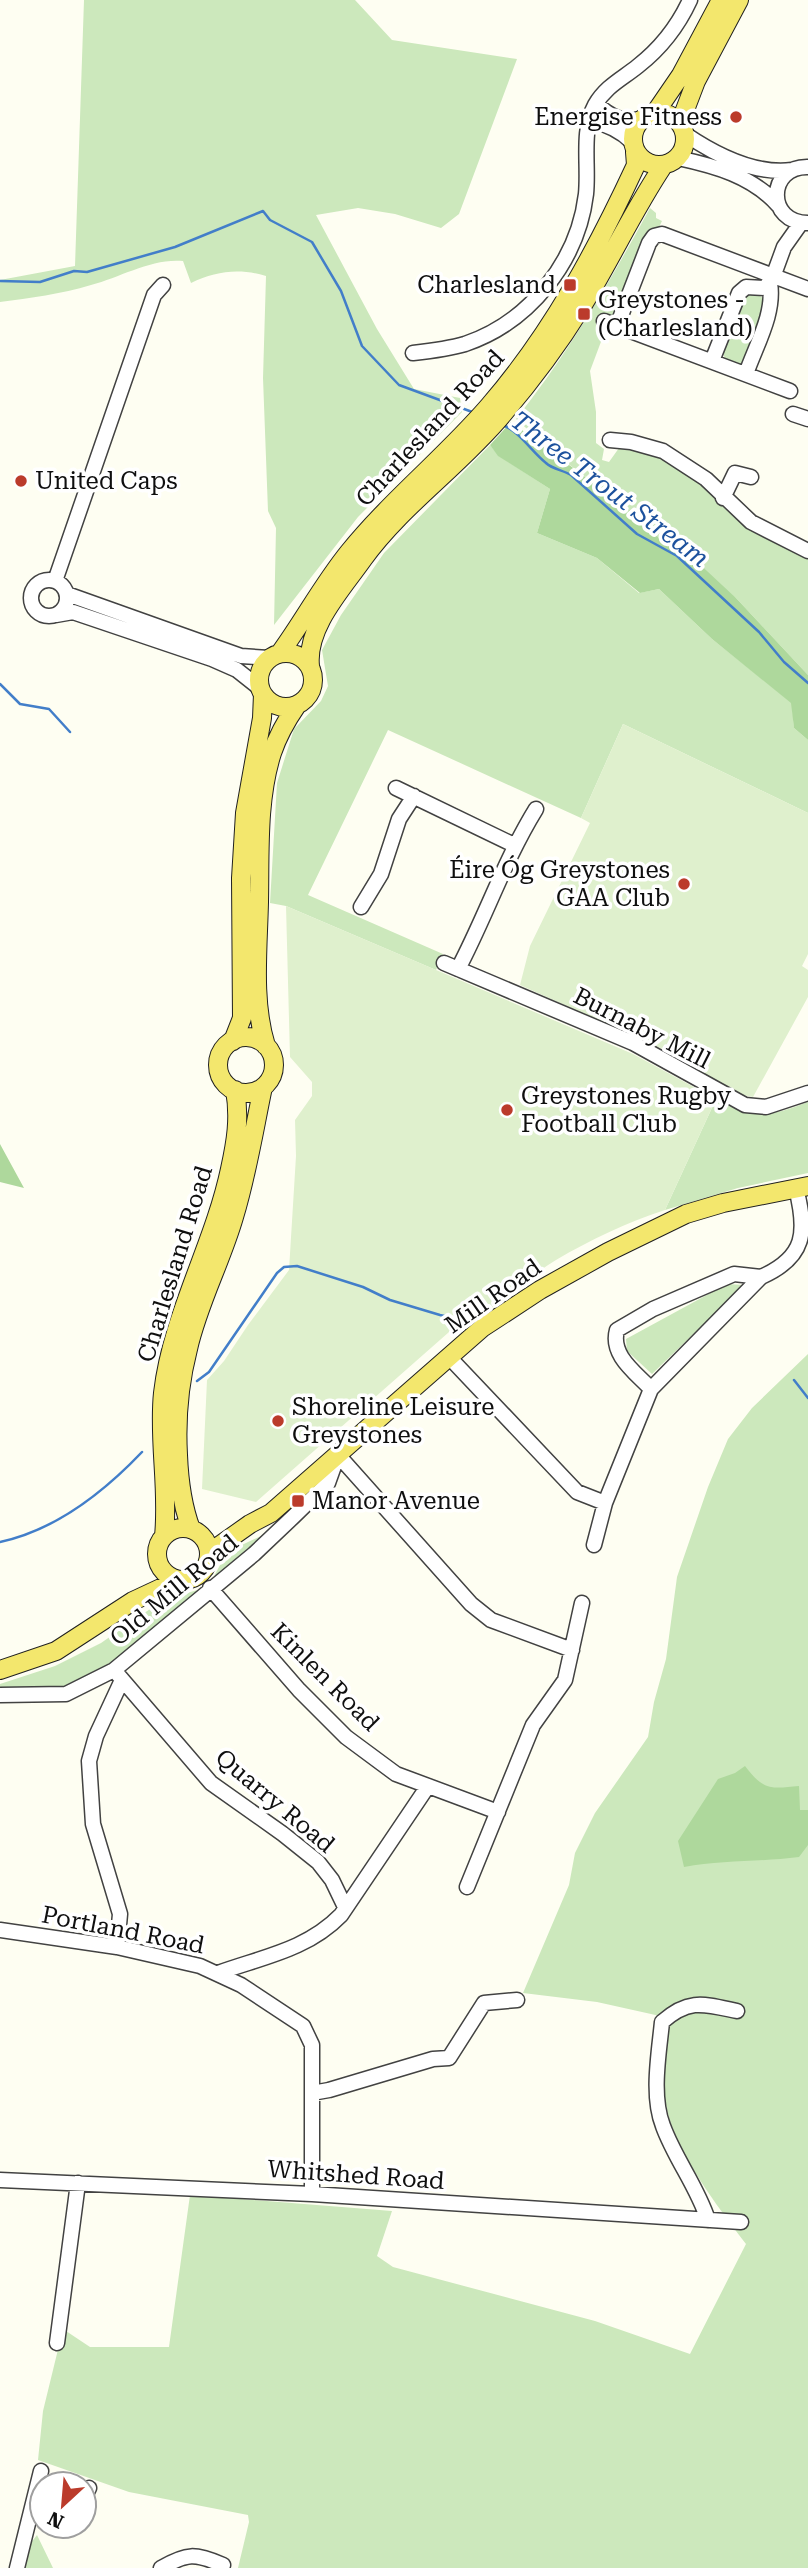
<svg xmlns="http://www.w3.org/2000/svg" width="808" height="2568" viewBox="0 0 808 2568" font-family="'Roboto Serif',serif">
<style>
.green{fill:#cce8bc}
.forest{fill:#aed89c}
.pitch{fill:#dff0cd}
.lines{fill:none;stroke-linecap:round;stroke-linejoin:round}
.stream{stroke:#427ec9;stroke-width:2.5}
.minor-casing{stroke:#424242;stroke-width:17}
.major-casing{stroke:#202020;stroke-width:20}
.minor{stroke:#fff;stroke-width:14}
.major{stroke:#f3e76d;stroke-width:18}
.poi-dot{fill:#bb3b2b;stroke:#fff;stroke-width:2.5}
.labels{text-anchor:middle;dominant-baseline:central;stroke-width:7;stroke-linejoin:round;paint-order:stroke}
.poi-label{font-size:24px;fill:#0f0f0f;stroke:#fff;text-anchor:start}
.street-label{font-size:24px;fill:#0f0f0f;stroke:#fff}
.water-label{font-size:26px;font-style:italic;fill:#1c519d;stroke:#fff}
</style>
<rect width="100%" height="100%" fill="#fefef2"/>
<path class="green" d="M84 0H355L392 40 517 59 459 214 441 228 395 214 358 208 316 215 377 329 414 389 460 398 462 412 358 517 274 625 276 528 268 511 263 378 266 276C239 268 216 271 191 283L183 261C152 258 121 277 91 285 61 294 30 298 0 302V280L75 266Z
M650 208 656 213V218L662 221 615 316 610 317 604 326 605 331 590 371 596 412V443L604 449 602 460 609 462 619 448 626 445 664 456 808 554V675L737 599 660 539 638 516 555 454 516 419C569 352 609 283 650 208Z
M753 292 768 301 742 365 725 360 723 351 744 295Z
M490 445 499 456 550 489 537 533 597 558 639 593 659 589 712 639 792 703 794 728 808 740V813L623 724 581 818 388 730 308 895 443 954 436 970 286 906 270 903 277 783 294 729 321 701 328 686 322 650 341 615 384 553Z
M716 1099C753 1120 769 1117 808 1102V1173L738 1188 665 1210Z
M727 1284 744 1285 652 1374 627 1351 626 1339Z
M808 1354V2568H238L249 2522 248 2515 129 2492 38 2460 43 2411 63 2329 90 2347H169L190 2195 392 2211 377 2256 393 2267 595 2321 690 2354 746 2244C721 2211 688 2168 673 2129 660 2096 661 2051 660 2016L597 2002 523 1993 569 1885 575 1853 595 1813 648 1737 654 1702 666 1659 677 1577 708 1487 728 1439 752 1408Z
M297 1512 119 1661 65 1691 0 1690V1684L55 1666 101 1643 163 1600 201 1589 211 1582 227 1552 261 1536 288 1513Z
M37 2535 53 2568H23L30 2544Z"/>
<path class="forest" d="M511 422 638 516 660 539 677 543 737 599 808 675V740L794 728 791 703 712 639 659 589 640 593 597 558 537 533 550 489 498 456 490 445Z
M0 1144 24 1188 0 1182Z
M745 1766C763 1790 770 1789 799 1786L800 1810H808V1845L799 1857C761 1862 722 1860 684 1867L678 1841 718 1779 735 1773Z"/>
<path class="pitch" d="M623 724 808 813V954L802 966 808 970V997L753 1097 733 1093 665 1050 520 985 530 946 590 823 581 818Z
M286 906 633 1054 716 1099 665 1210C628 1222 590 1240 556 1260 522 1280 496 1314 457 1325L256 1502 202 1489 207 1380 224 1361 248 1325 289 1270 296 1156 295 1120 312 1096V1082L290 1057Z"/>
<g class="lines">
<path class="stream" d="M0 281 40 282 74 271 87 272 175 247 263 211 270 220 312 242 341 291 362 346 399 385 475 413
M503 425C521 433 531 451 546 463 552 469 563 470 571 475L637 534 677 556 759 632 784 662 808 683
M0 684 20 704 49 709 70 732
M794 1380 808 1398
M197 1381 209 1372 277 1273 284 1267 297 1266 363 1287 390 1300 440 1315 463 1320
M0 1542C56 1530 103 1493 142 1452"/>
<g class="minor-casing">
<path id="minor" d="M596 104C611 117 624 124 643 118
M589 120C606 124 620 130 632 142
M685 134C716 155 754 175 792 170
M678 158C715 166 752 176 778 205
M808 167C767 166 766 223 808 223
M604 321 790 391
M617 326 649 243 654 236 662 234 808 289
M413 353C431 351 448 349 465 344 530 322 578 261 586 194 589 165 581 131 595 105 606 86 622 79 638 66 661 48 678 26 690 0
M712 361 739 293 746 287 765 288 773 277 784 247 801 223
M746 374C756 345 775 314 770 283
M793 414 808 419
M610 440 631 442 663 451 706 479 751 522 808 551
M723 498 735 473 751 477
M31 598a18 18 0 1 1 36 0a18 18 0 1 1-36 0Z
M55 581 154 295 163 285
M67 594 241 656 269 658
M56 615 73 612 212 659 237 670 261 689
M396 788 514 845
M361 907 381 874 399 819 414 796
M444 963 633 1043 745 1105 766 1107 808 1093
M458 969C486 916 504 861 536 809
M449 1357 577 1492 605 1503
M651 1389C635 1372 610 1355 617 1330L653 1309 734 1274 761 1277
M594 1545 605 1503 651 1389 761 1277C806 1257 807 1232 796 1188
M210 1588 299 1690 346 1737 396 1774 498 1812
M114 1670 211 1783 283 1834 318 1862 332 1880 345 1907
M0 1695 66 1694 114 1670 254 1554 293 1517 328 1483 338 1455 471 1604 491 1620 572 1650
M467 1887 533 1725 565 1680 582 1603
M0 1930 117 1947 200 1966 241 1985 303 2026 312 2045V2194
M117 1947 120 1914 93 1824 89 1761 96 1736 122 1680
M218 1973C262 1957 307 1950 341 1915L428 1786
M312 2093 329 2090 433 2059 449 2058 484 2003 517 2000
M0 2180 312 2194 741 2222
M708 2220C697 2186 675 2159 663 2126 651 2096 659 2053 662 2022 689 1998 704 2004 737 2011
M57 2343 78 2183
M84 2498 89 2488
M17 2568 41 2471
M161 2568C187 2553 195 2553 223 2565"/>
</g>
<g class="major-casing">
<path id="major" d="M633 139a26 26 0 1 1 52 0a26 26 0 1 1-52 0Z
M655 113 681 75 721 0
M680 123 696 81 739 0
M259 680a27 27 0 1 1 54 0a27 27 0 1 1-54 0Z
M280 653C304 620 323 584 349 552 392 499 445 457 489 406 552 333 596 251 636 165L635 152
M310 666C306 627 342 589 363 559 402 505 460 466 503 414 531 381 558 345 581 308 610 261 633 211 663 166
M218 1065a28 28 0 1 1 56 0a28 28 0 1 1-56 0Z
M233 1041 242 1018 241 878 245 813 262 718 263 694
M266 1046C252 1001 258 949 259 902 260 853 257 800 272 753 278 735 286 721 297 705
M157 1554a26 26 0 1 1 52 0a26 26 0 1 1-52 0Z
M191 1529C182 1505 179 1480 178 1455 176 1419 179 1384 188 1349 198 1304 221 1262 234 1217 247 1175 254 1130 263 1087
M164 1536C169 1488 158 1440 163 1393 172 1315 214 1245 230 1169 236 1142 240 1118 235 1090
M209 1553 250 1524 271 1513 482 1328 540 1290 608 1252 686 1214 723 1203 808 1186
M0 1670 56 1651 133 1601 178 1580"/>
</g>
<use href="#minor" class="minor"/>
<use href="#major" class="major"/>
</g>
<g class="poi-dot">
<circle cx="736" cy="117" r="7"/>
<rect x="563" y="278" width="14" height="14" rx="3.5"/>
<rect x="577" y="307" width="14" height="14" rx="3.5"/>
<circle cx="21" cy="481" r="7"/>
<circle cx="684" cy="884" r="7"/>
<circle cx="507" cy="1110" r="7"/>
<circle cx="278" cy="1421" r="7"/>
<rect x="291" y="1494" width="14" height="14" rx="3.5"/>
</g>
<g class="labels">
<g class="poi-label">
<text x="722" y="117" text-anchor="end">Energise Fitness</text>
<text x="556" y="285" text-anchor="end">Charlesland</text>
<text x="598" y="300">Greystones -<tspan x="598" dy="28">(Charlesland)</tspan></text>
<text x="35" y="481">United Caps</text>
<text x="670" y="870" text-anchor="end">Éire Óg Greystones<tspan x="670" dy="28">GAA Club</tspan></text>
<text x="521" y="1096">Greystones Rugby<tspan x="521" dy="28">Football Club</tspan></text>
<text x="292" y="1407">Shoreline Leisure<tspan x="292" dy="28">Greystones</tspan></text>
<text x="312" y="1501">Manor Avenue</text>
</g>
<g class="street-label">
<text transform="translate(430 428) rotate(-47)">Charlesland Road</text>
<text transform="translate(642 1028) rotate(27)">Burnaby Mill</text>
<text transform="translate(175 1264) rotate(-73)">Charlesland Road</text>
<text transform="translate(493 1296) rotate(-35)">Mill Road</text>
<text transform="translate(174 1590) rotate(-40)">Old Mill Road</text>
<text transform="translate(325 1677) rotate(45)">Kinlen Road</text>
<text transform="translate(275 1801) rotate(40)">Quarry Road</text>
<text transform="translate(123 1930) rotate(11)">Portland Road</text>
<text transform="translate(356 2175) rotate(4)">Whitshed Road</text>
</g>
<g class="water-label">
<text transform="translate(610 489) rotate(37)">Three Trout Stream</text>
</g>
</g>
<g transform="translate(63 2505) rotate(206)"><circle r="33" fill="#ffffff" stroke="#9f9f9f" stroke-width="2"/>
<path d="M0-5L12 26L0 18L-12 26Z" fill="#bb3b2b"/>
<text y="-10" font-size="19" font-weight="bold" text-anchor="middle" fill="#0f0f0f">N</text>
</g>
</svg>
